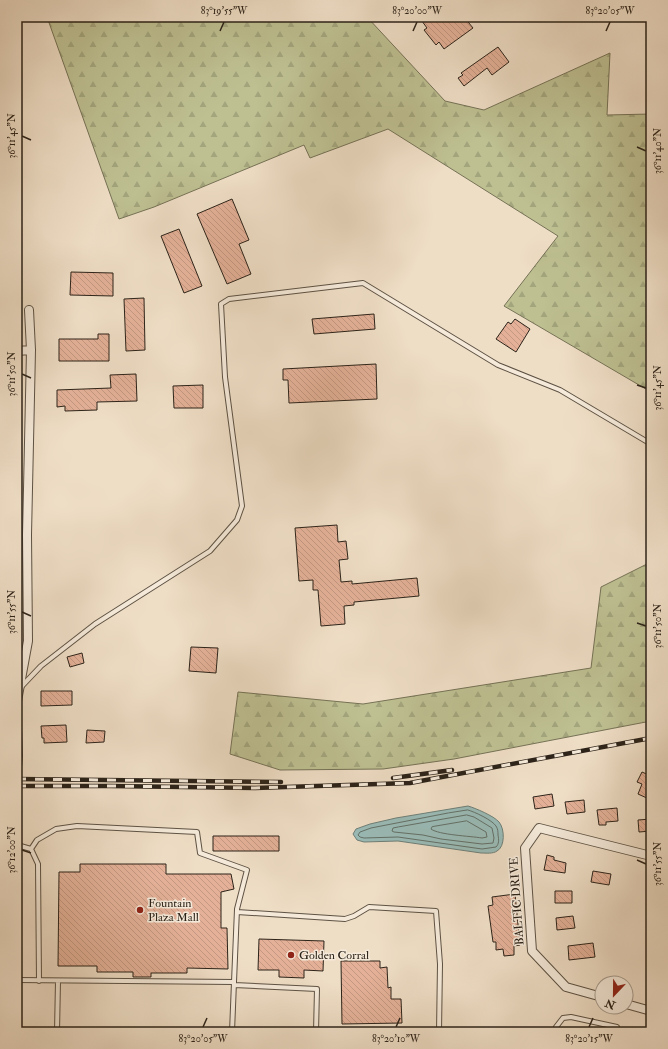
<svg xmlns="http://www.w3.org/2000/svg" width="668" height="1049" viewBox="0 0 668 1049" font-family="'IM FELL Double Pica',serif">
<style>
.forest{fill:url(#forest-firs);stroke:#757256}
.water{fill:#9abcb8;stroke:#6e7f78}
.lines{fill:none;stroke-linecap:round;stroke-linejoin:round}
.shore{stroke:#637068;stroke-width:1}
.building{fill:url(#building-back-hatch);stroke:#2c2319}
.lane-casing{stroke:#5d5244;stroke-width:6}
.street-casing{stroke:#5d5244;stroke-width:10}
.lane{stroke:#f5eada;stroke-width:4}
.street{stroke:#f5eada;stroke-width:8}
.rail-casing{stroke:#2c2319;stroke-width:4.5}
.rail{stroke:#f5eada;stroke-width:3;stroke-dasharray:9;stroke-linecap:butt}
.ticks{fill:none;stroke:#2c2319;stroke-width:1.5}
.poi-dot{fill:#8f2418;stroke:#f5eada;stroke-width:1.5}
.labels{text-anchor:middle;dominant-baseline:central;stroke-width:3;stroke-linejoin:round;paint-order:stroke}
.street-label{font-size:12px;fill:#2c2319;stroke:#f5eada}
.poi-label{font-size:12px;fill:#2c2319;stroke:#f5eada;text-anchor:start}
.neatline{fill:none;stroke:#2c2319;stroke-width:1.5}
.ticks-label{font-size:10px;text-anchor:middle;fill:#2c2319}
</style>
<defs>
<pattern id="forest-firs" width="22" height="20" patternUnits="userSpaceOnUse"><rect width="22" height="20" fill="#bec092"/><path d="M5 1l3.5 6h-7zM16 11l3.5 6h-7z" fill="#a3a57d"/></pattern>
<pattern id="building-back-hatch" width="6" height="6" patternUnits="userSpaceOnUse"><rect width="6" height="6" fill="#e4b198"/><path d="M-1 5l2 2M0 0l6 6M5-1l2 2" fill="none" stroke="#c49882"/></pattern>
</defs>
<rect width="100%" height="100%" fill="#efdec6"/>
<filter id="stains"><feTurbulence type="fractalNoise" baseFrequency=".005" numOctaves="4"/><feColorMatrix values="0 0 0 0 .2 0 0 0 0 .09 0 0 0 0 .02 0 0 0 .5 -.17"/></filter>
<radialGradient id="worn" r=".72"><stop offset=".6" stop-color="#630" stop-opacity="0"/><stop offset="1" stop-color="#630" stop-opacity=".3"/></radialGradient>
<path class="forest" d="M47 17H367L445 101 484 110 610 53 607 115 651 114V392L504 306 558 236 388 129 310 158 304 145 154 207 119 219Z
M651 562V721L454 759 383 769 280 770 230 754 238 692 363 704 591 668 601 587Z"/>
<path class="water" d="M468 806C475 808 494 816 499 822 505 829 505 847 497 851 493 854 486 853 481 853L398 841 364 842 357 840 353 834 356 829 370 824 396 818Z"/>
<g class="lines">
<path class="shore" d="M468 810C475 812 492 820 496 826 498 829 498 832 498 835 499 840 499 844 496 847L482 849 398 837 364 838 360 837 358 835 360 832 371 828 448 813Z
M467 815 474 817 492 828 494 838 493 843 482 844 441 839 423 835 394 832 392 831 393 828 398 827Z
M467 821 486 832 487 837 482 838C470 836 439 835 431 829L432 827Z"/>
</g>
<path class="building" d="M419 17H464L473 28 444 49 439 42 436 45 424 30 427 28Z
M498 47 509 62 492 75 487 68 464 86 458 78 463 75 461 73Z
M232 199 249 240 239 244 251 274 227 284 197 214Z
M179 229 202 286 184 293 161 236Z
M71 272 113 273V296L70 295Z
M144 298 145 350 126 351 124 299Z
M374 314 375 329 314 334 312 319Z
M515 319 530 329 516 352 496 339 508 322 511 324Z
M98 334H109V361H59V339H98Z
M376 364 377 399 289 403 288 380H283V369Z
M136 374 137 401 97 402V410L65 411V406L57 407V390L111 388 110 375Z
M203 385V408H174L173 386Z
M337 525 338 542 346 541 348 559 339 560 341 582 352 581V584L417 578 419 596 354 602V605L344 606 345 624 321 626 318 590H313V580L299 581 295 528Z
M191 647 218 648 216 673 189 671Z
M82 653 84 663 70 667 67 657Z
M41 691H72V705L41 706Z
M66 725 67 742 44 743V738H42L41 726Z
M87 730 105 731 104 742 86 743Z
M642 772 651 776V794L649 799 638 794 642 784 637 782Z
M552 794 554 806 535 809 533 797Z
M584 800 585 812 567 814 565 802Z
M617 808 618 821 606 822V825H599L597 810Z
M651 819V831L639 832 638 820Z
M213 836H279V851H213Z
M547 855 554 857V860L566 863 565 873 544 870Z
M80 864H166V874H231L234 889 221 892V928H227L228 969 187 968V973H151V977H133V972H97V966H58L59 872H80Z
M593 871 611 874 609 885 591 882Z
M555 891H572V903H555Z
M515 894 520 945 514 946V955L504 956 503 949 496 950V942H493L488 906 493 905 492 897Z
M573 916 575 928 557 930 556 918Z
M259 939 324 941 323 971 304 970V978L279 977V970H258Z
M593 943 595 957 569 960 568 946Z
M341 961H380V968L387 967 388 988 391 987V999H401L402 1023 342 1024Z"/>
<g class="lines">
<g class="lane-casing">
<path id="lane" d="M21 687 41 666 95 624 210 551 237 520 242 506 225 377 221 304 229 299 363 283 498 365 560 390 651 444
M17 845 31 849 38 864 39 981
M31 849 37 840 56 829 77 826 197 832 200 853 247 870 237 909 234 982
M237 912 345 919 354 916 369 907 436 911 440 964 439 1032
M17 980 234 982 232 1032
M234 985 317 989 316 1032
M57 1032 58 981
M556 1032V1027L563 1018 571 1017 617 1027V1032"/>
</g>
<g class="street-casing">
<path id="street" d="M17 351 31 350
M17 701 28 641 27 535 31 350 29 310
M17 730 18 756 17 767
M602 997 566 987 532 951 525 848 539 828 651 856
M626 1004 651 1011"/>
</g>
<use href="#lane" class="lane"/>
<use href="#street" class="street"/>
<g class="rail-casing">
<path id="rail" d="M393 778 452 770
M17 779 281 782
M17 786H111L255 788 410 783 651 738"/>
</g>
<use href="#rail" class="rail"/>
</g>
<path class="ticks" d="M220 31 224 22M413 31 417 22M606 31 610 22M22 136 31 140M637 147 646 151M22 374 31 378M637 385 646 388M22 612 31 616M637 623 646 626M22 850 31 853M637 860 646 864M203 1027 207 1018M396 1027 400 1018M589 1027 593 1018"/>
<g class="poi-dot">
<circle cx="140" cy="910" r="4"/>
<circle cx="291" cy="955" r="4"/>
</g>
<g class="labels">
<g class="street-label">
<text transform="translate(517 901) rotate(-94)">BALTIC DRIVE</text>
</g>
<g class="poi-label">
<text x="148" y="903">Fountain<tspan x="148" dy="14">Plaza Mall</tspan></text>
<text x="299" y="955">Golden Corral</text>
</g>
</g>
<rect width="668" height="1049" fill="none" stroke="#efdec6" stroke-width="44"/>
<g transform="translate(614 995) rotate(202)"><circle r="19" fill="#f5eada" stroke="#a59a8d"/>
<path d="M0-3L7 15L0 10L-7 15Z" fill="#8f2418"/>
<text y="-6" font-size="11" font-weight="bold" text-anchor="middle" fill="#2c2319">N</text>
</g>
<rect x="22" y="22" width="624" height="1005" class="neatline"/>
<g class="ticks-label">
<text x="224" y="14">83°19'55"W</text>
<text x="417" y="14">83°20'00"W</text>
<text x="610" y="14">83°20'05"W</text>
<text transform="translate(11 136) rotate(-90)" y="4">36°11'45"N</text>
<text transform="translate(657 151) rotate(-90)" y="4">36°11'40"N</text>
<text transform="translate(11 374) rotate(-90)" y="4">36°11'50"N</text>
<text transform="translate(657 388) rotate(-90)" y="4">36°11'45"N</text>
<text transform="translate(11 612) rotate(-90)" y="4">36°11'55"N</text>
<text transform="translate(657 626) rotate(-90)" y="4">36°11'50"N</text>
<text transform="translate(11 850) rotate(-90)" y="4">36°12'00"N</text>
<text transform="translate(657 864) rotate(-90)" y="4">36°11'55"N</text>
<text x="203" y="1042">83°20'05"W</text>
<text x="396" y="1042">83°20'10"W</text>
<text x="589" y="1042">83°20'15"W</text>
</g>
<rect width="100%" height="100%" filter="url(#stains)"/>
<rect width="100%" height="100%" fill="url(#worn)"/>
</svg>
